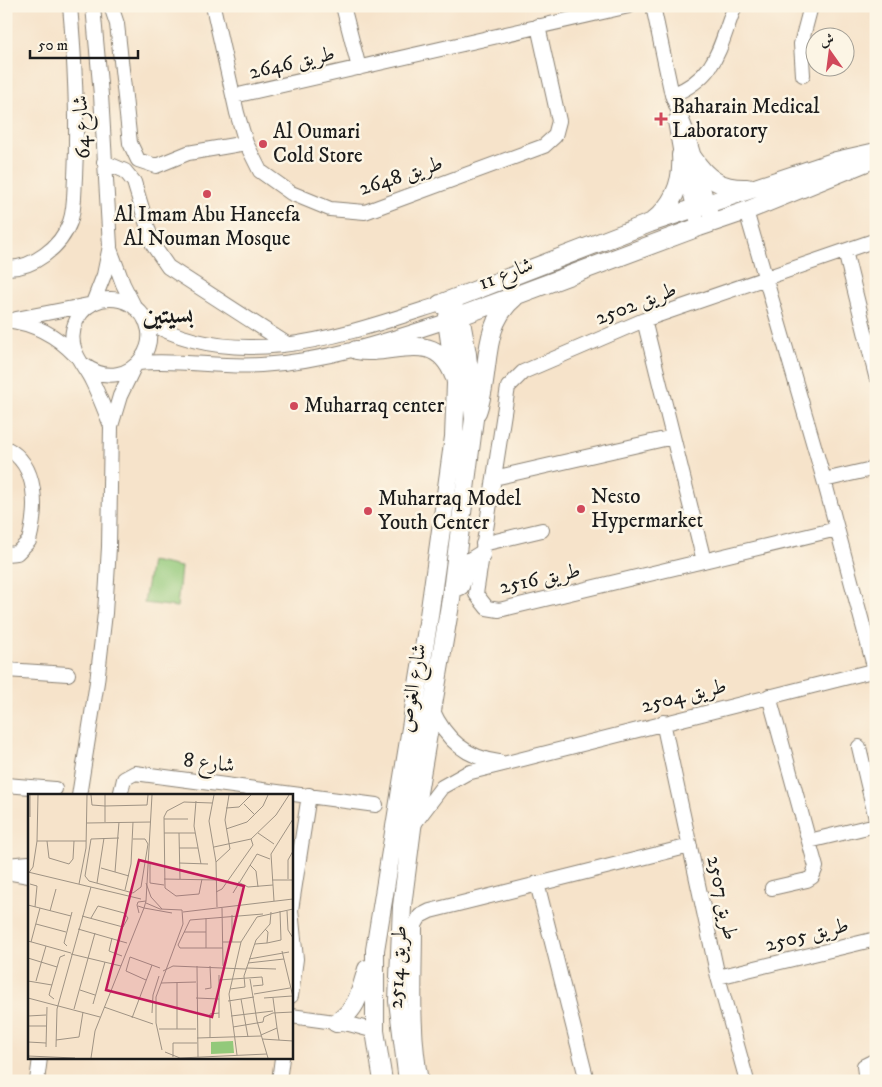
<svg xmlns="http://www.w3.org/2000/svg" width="882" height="1087" viewBox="0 0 882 1087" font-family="'IM FELL DW Pica',Amiri,serif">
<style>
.green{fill:#93c97a;stroke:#58724b}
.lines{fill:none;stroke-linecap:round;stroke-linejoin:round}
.minor-casing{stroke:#898073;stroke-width:16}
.major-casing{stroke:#898073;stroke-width:20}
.minor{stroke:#fff;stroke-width:14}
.major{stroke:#fff;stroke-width:18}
.poi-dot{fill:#d1495b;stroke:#fcf5e5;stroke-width:2}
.labels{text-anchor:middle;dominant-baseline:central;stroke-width:5;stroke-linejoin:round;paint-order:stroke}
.street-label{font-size:21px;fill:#1c1c1c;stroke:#fcf5e5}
.poi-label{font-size:21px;fill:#1c1c1c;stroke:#fcf5e5;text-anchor:start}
.district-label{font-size:26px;font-weight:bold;fill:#1c1c1c;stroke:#fcf5e5}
.inset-road{fill:none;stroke:#9f9384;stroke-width:1}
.view{fill:#c2185b;fill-opacity:0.15;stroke:#c2185b;stroke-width:2.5}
.inset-edge{fill:none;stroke:#1c1c1c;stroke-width:2.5}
</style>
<rect width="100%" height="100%" fill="#fcf5e5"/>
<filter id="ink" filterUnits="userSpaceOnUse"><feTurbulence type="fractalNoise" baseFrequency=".02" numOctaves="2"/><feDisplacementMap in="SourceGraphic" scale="10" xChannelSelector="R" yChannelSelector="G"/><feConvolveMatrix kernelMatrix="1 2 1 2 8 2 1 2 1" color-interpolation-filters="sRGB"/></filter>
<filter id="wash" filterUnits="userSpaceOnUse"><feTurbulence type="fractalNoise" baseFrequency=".0096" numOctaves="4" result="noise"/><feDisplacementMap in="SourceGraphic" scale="20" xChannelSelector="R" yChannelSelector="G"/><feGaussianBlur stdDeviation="1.12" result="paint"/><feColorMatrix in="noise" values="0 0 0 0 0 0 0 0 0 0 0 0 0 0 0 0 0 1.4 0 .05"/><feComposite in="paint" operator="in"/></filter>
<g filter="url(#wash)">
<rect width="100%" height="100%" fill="#f6e3ca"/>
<path class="green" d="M151 561 181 567 177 607 144 603Z"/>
</g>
<g filter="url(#ink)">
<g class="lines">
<g class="minor-casing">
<path id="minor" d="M93 6 101 95 110 246 104 275 93 303
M111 6 117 24 130 143 138 160 156 166 188 153 246 143
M213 6 237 113 246 143 260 171 291 193 330 209 365 212 544 146 555 136 559 121 538 26
M343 6 359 68
M653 6 672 95 686 130 713 222
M803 75 801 44 811 6
M672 95C718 76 718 49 735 6
M234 96 629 6
M675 121 681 155 699 227
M104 162 125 171 134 182 153 245 168 267 287 344
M746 211 824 480 875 670
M110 249 123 284 135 308
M845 251 876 376
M6 268C33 269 61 247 70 222 75 208 74 192 75 177 78 119 75 63 70 6
M16 319 88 305
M6 320C33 323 57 336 75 355
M145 320C237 375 346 334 440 304
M644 320 704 561
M139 363C180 359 220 368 261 365 326 361 386 341 447 321
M84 365C131 400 176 332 130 304 121 299 110 298 101 300 79 306 67 330 75 351 79 362 87 370 92 381 99 395 105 411 111 426
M6 448C39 465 37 509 29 541L17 553 6 554
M494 478 673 437
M824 480 876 468
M837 529 499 610 487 608 476 594 508 387 523 372 644 320 876 240
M483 544 542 530
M6 670 68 674
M769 696 816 867 812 877 807 880 772 888
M432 709C445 739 466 758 499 762
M663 722 718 977 747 1081
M859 747 876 819
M6 785 55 789
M79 796 97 682 105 613 109 547 111 426 120 396 134 367
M120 796 124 779 135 773 376 805
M414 824 442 787 467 773 876 670
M809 841 876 825
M6 865 29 863
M6 872 29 876
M537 883 587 1081
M718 977 876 939
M291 996 296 959 291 910 309 795
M291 1016 349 1024 375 1031
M37 1081 40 1058
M279 1081 282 1058
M421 1081C411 1030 415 977 415 925L420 916 430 911 690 846
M866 1081 864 1066 876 1060"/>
</g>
<g class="major-casing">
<path id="major" d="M693 158C707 179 721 189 747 188
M653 221C674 204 683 181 681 155
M445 302 650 223 836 161 876 152
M450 320 699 227 746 211 874 159
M356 350C392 357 435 326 454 376
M477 412C492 371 479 327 515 297
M460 586 468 563 481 555
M336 1023C358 1009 360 992 367 969
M383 1081 375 1031V950L428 623 454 437 456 383 447 321 450 308 456 299
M408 1081 398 1001 402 906 412 828 451 599 474 419 467 354 460 316 450 308 440 304"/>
</g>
<use href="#minor" class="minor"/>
<use href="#major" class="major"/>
</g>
</g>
<g class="poi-dot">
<path d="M658.5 111.5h5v5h5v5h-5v5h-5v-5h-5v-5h5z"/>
<circle cx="263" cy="144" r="5"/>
<circle cx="207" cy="194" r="5"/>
<circle cx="294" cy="406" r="5"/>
<circle cx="581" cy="509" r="5"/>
<circle cx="368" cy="511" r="5"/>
</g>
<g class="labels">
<g class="street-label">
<text transform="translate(292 63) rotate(-13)">طريق 2646</text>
<text transform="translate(82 127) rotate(-93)">شارع 64</text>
<text transform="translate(401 176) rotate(-18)">طريق 2648</text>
<text transform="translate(506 274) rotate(-21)">شارع 11</text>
<text transform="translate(636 304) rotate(-21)">طريق 2502</text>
<text transform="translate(540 579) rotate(-12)">طريق 2516</text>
<text transform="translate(413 688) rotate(-81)">شارع الغوص</text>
<text transform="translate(684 696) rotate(-14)">طريق 2504</text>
<text transform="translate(209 763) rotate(7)">شارع 8</text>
<text transform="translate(722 898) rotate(78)">طريق 2507</text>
<text transform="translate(807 935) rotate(-14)">طريق 2505</text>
<text transform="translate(398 967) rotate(-87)">طريق 2514</text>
</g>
<g class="poi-label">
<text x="672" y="107">Baharain Medical<tspan x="672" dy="24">Laboratory</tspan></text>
<text x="273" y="132">Al Oumari<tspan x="273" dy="24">Cold Store</tspan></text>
<text x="207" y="215" text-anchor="middle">Al Imam Abu Haneefa<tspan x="207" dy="24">Al Nouman Mosque</tspan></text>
<text x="304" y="406">Muharraq center</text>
<text x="591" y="497">Nesto<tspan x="591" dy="24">Hypermarket</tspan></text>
<text x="378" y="499">Muharraq Model<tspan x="378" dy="24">Youth Center</tspan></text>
</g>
<g class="district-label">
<text x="168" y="315">بسيتين</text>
</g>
</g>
<g transform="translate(28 794)">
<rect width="265" height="265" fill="#f6e3ca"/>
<path d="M205 247 206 259 183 260V248Z" fill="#93c97a"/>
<path class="inset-road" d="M2 1V23M63 1 64 11 77 12 119 11 120 1M77 1V28M186 1 181 27 188 68 189 113M168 7 166 32 173 70M216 10 227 21M198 14 211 13 223 1M136 25H160M59 29 123 28M198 35 219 28 235 12 240 1M136 39H167M151 39 152 85M230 39 246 50M91 44 63 45 57 82 61 87 105 99 113 93 120 50 117 45H105M9 47H58M19 47 21 64 41 70 45 65 46 47M186 53 223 45 248 21 261 1M151 54H170M122 68V89L136 91M188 68 202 55 197 26 201 1M151 69 180 70M222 71 228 77 230 93M73 74 101 82M0 78 113 105M87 78 91 28M0 80 5 73 9 47 10 1M136 85 189 86M174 85 171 100 148 102 137 94 136 23 139 17 156 8 184 9M260 85V66L265 57M244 86H265M210 88 220 93 245 91M69 89 76 44M118 89 123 103 134 115M2 90 9 92 7 113M51 90 58 54 59 1M97 96 103 70 105 28M188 98 194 95 225 51 223 45M205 99 229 60 242 65M118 107 124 1M246 107 243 60 265 25M118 109 132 115 154 116M0 111 43 122M110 112 116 114 118 107 110 108 109 111 111 119M116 114 144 119M194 114 195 172M22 117 28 95M259 117 260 136 265 144M155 118 265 105M54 122 95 133 100 124 96 119 70 112 63 124M8 130 38 138M50 135 99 149M156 138H178M84 144 81 157 94 162M0 147 43 159M3 148 12 114M195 148H213M204 148V121M239 149 253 146 252 117M227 150 239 149 240 138 237 135M39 152 36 149 44 118M178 154V124M195 154H152L150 151 162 126 235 120M254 157 265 203M43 160 93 172M0 164 29 173M221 165 261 158M220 169 256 165M169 172 170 263M218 174 248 175M135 177 145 172 218 175M222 185 229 227 240 264M118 186 98 177 102 163 132 174M191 186 234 183 235 191 225 192M0 187 24 191M8 187 18 152M149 188V235M133 189 168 188M177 195 183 194 182 172M202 195 217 193 216 182 228 146 242 130 243 118M52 196 67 201M226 200 262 194M0 204 72 223M168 204 191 205M236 204 264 202M245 204 249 234M26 205 21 201 32 163 37 161M213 205 220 243M200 207 226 203M65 210 77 168M76 213 125 230M46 215 67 139M124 219 125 201 131 182M0 222 18 221M203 222 245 217M104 224 124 171M191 224V181M0 232H18M205 233 235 228 236 223 245 219 265 218M131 235H168M233 241 249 234 251 246M169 244 233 242M182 244V220L191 219M234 245 265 247M28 246 51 243 55 218M0 248 18 249M18 253 19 213M28 253 29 215 63 93M134 256 128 229V203L155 130 154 116M137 258 152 264 239 260M209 261 201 200 213 148 229 123 265 115M0 262 47 264M145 263V249H169M63 264 67 237 116 114"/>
<path class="view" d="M111 66 216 92 184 223 78 196Z"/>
<rect width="265" height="265" class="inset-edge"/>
</g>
<rect width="882" height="1087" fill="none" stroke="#fcf5e5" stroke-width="25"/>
<g transform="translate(830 52) rotate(346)"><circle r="24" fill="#fcf5e5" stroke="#a29e95"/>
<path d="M0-4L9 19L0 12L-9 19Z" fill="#d1495b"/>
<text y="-8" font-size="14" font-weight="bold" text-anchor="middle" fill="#1c1c1c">ش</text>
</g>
<path d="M30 50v8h108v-8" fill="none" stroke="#1c1c1c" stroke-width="2.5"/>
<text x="38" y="50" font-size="15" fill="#1c1c1c" stroke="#fcf5e5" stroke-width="4" paint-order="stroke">50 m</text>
</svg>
